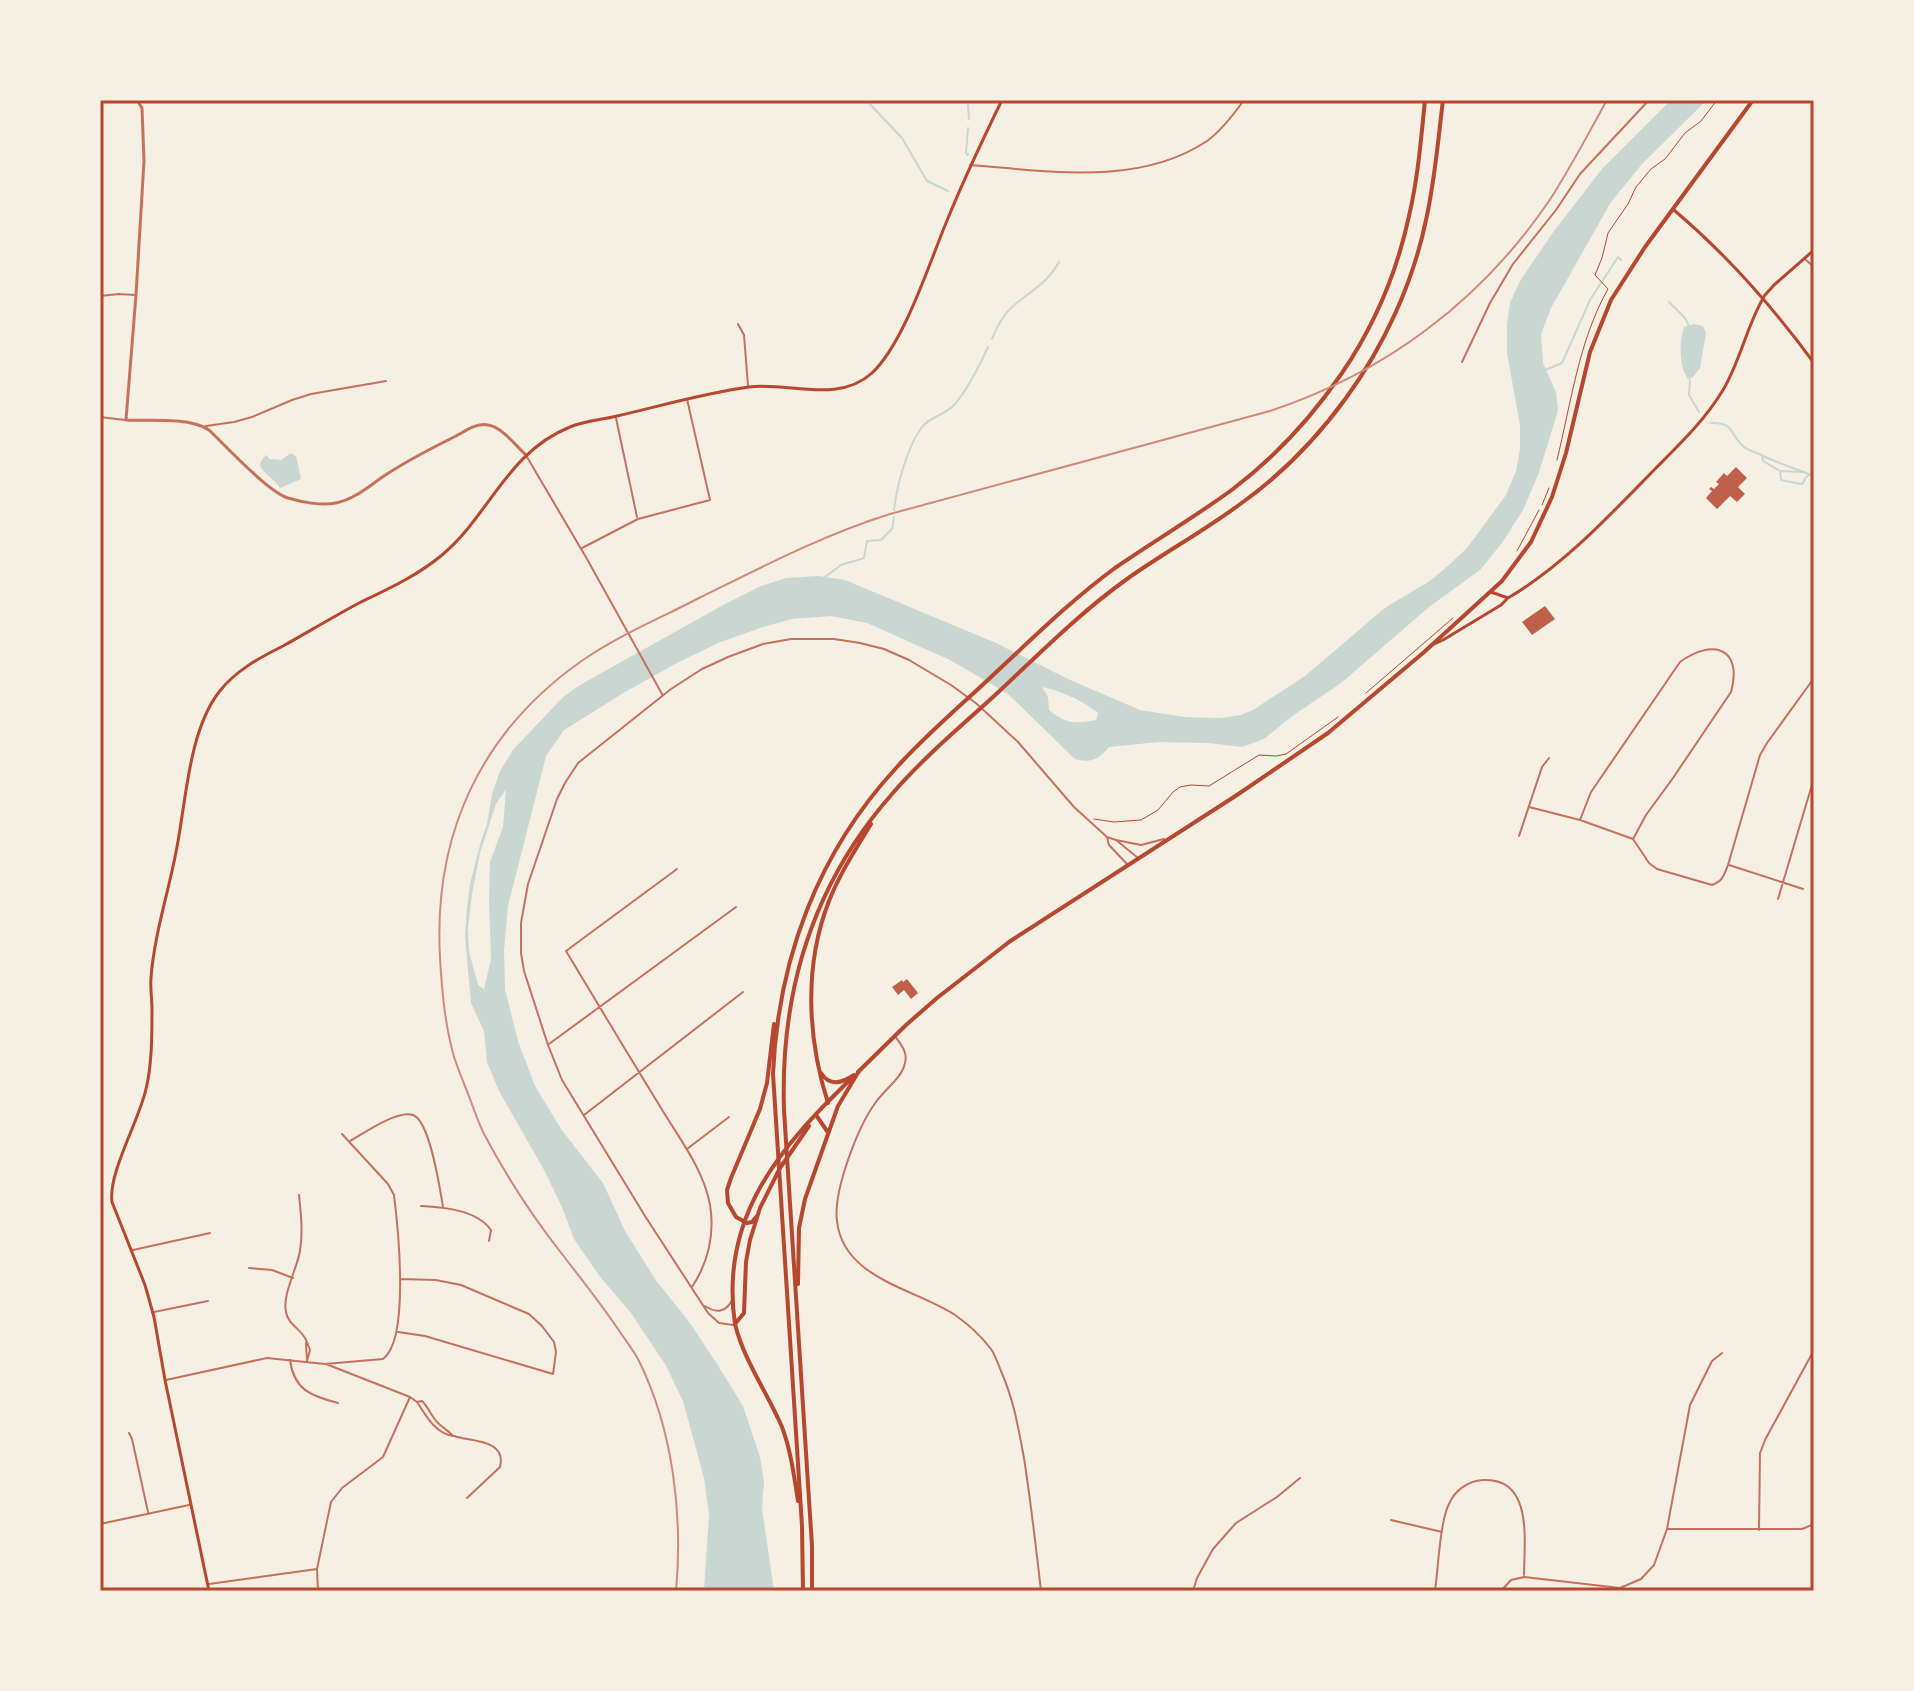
<svg xmlns="http://www.w3.org/2000/svg" width="1914" height="1691" viewBox="0 0 1914 1691" font-family="Figtree,sans-serif">
<style>
.water{fill:#c9d6d2;fill-rule:evenodd}
.lines{fill:none;stroke-linecap:round;stroke-linejoin:round}
.stream{stroke:#c9d6d2;stroke-width:2}
.building{fill:#bf614a}
.path{stroke:#b5482f;stroke-width:1}
.minor{stroke:#c5725c;stroke-width:2}
.tertiary{stroke:#c5725c;stroke-width:3}
.secondary{stroke:#b5482f;stroke-width:3}
.primary{stroke:#b5482f;stroke-width:4}
.motorway{stroke:#b5482f;stroke-width:4}
.rail{stroke:#cf8b77;stroke-width:2}
.neatline{fill:none;stroke:#b5482f;stroke-width:3}
</style>
<rect width="100%" height="100%" fill="#f6efe4"/>
<path class="water" d="M1671 100H1707L1642 164 1611 202 1551 308 1541 334 1543 363 1556 392 1558 411 1538 475 1523 510 1502 543 1480 570 1429 607 1341 683 1291 717 1264 739 1242 747 1208 743 1159 742 1109 747C1098 760 1091 763 1075 759L1008 694 976 675 950 660 867 623 831 616 792 619 763 627 718 643 675 664 625 692 564 730 546 756 508 906 504 951 505 990 518 1041 535 1086 561 1129 603 1183 625 1231 655 1279 690 1323 717 1364 743 1406 760 1457 764 1481 762 1508 774 1591H704L709 1514 704 1478 683 1401 665 1364 631 1313 601 1278 574 1239 562 1207 543 1168 499 1091 487 1062 484 1031 471 1003 465 936 467 908 470 884 481 841 487 824 492 794 500 771 513 750 563 697 580 685 725 604 761 586 786 578 818 576 845 580 996 643 1068 679 1140 710 1184 717 1220 718 1241 715 1253 710 1305 676 1386 607 1430 581 1450 564 1467 548 1506 495 1516 471 1520 449V425L1507 353V324L1510 303 1520 281 1554 231 1602 169ZM1042 687C1059 690 1084 701 1098 713L1096 720C1073 724 1067 724 1049 710L1048 697ZM506 789 503 827 490 862 489 901 491 959 484 989 478 985 469 952 468 928 472 894 480 853 496 804Z
M1694 324 1703 326 1706 333 1700 368 1693 377 1688 379C1679 367 1679 341 1684 327Z
M291 453 296 456 301 479 280 488C277 485 275 481 272 479 263 470 254 467 266 455L270 459 281 460Z"/>
<g class="lines">
<path class="stream" d="M866 100 902 138 927 181 948 191
M969 119 968 104 970 100
M968 128 966 153 968 155
M1669 302 1685 318 1690 328
M992 339C996 329 1001 319 1008 311 1026 293 1046 286 1059 262
M1545 370 1562 363 1590 300 1618 257 1621 260
M1690 380 1689 395 1699 412
M1711 423C1735 422 1729 434 1743 446 1748 451 1756 452 1762 455L1763 461 1780 471 1781 480 1801 484 1803 483C1806 477 1807 474 1814 474
M1763 456C1778 463 1793 468 1809 474
M1781 471 1802 472
M894 510C897 485 907 447 922 427 930 417 944 415 953 406 965 394 981 363 988 347
M825 577 841 565 864 558 867 541 881 540 892 529 894 517"/>
</g>
<path class="building" d="M1736 467 1747 478 1738 487 1745 494 1737 502 1730 496 1717 509 1706 498 1712 491 1709 489 1711 487 1714 489 1719 484 1716 482 1724 473 1727 476Z
M1545 606 1555 619 1532 635 1522 622Z
M907 979 918 993 911 999 904 990 898 995 892 987 902 980 903 982Z"/>
<g class="lines">
<path class="path" d="M1557 460C1571 403 1579 340 1608 289L1595 275 1602 258 1608 233 1628 204 1636 187 1651 169 1665 159 1685 133 1701 121 1717 100
M1542 505 1549 488
M1517 551 1539 510
M1366 693 1453 618
M1094 819 1114 822 1141 820 1158 810 1173 792 1180 787 1191 785 1209 786 1259 755 1276 756 1286 754 1338 717"/>
<path class="minor" d="M970 165C1047 171 1138 187 1207 141 1221 131 1234 114 1244 100
M1806 260 1814 267
M100 296 119 294 135 295
M738 324 744 335 748 386
M1462 362 1490 303 1513 264 1556 210 1580 174 1649 100
M100 417 125 420
M616 418 637 517
M206 426 234 422 252 417 292 400 311 394 386 381
M527 457 587 559 662 694
M582 548 638 519 710 500 687 399
M1529 807 1580 820 1633 839 1649 863 1657 869 1712 885C1723 881 1724 875 1728 865L1760 755 1767 743 1814 678
M1580 820 1591 792 1680 662C1713 638 1743 648 1731 692L1673 778 1646 815 1633 839
M1519 836 1542 767 1549 758
M1107 837 1116 840 1138 858
M1116 840 1141 845 1164 839
M1729 865 1803 889
M677 869 566 951C597 1003 629 1056 661 1108 679 1138 704 1170 710 1205 715 1234 708 1263 692 1287
M1778 899 1814 778
M895 1036C901 1045 908 1052 905 1063 902 1078 885 1089 876 1102 858 1126 833 1191 837 1221 843 1279 916 1289 955 1315 968 1324 981 1336 991 1349 995 1355 998 1363 1001 1371 1014 1401 1018 1426 1024 1458 1031 1503 1036 1547 1041 1591
M549 1044 736 907
M584 1115 743 992
M350 1141C364 1133 397 1110 413 1115 430 1121 440 1189 443 1207
M687 1149 729 1117
M299 1195C301 1214 303 1232 300 1251 297 1269 282 1295 286 1312 288 1325 303 1330 307 1342
M421 1206C443 1207 477 1210 491 1230L489 1241
M133 1250 210 1233
M249 1268 272 1270 293 1278
M705 1306C716 1313 726 1313 732 1300
M154 1312 208 1301
M733 1325 719 1323 708 1313 645 1216 562 1080 548 1045 524 971 521 953V923L528 884 557 799 565 783 578 763 671 689 702 669 728 657 763 644 791 639H834L860 643 884 649 909 660 951 685 977 704 1018 742 1074 807 1107 837 1109 845 1127 864
M398 1332 425 1336 553 1374 556 1352 554 1342 542 1326 529 1314 461 1285 436 1280 401 1279
M307 1342 310 1350 307 1361 306 1343Z
M290 1360C294 1390 311 1396 338 1403
M326 1364 410 1397 417 1402 422 1401C429 1408 431 1416 438 1423 443 1428 448 1430 453 1436 435 1433 427 1417 417 1402
M166 1380 267 1358 325 1364 383 1359C410 1340 398 1227 394 1195L388 1184 342 1134
M129 1433 132 1439 148 1512
M454 1436C471 1442 507 1439 500 1467L467 1498
M1391 1520 1442 1532
M100 1524 189 1505
M1668 1529H1802L1814 1524
M1759 1530 1760 1453 1765 1440 1814 1350
M209 1584 317 1569
M318 1591 317 1569 331 1502 342 1488 383 1457 410 1397
M1193 1591 1197 1578 1213 1549 1236 1523 1277 1497 1300 1478
M1435 1591C1438 1570 1440 1521 1449 1504 1455 1490 1468 1481 1483 1480 1534 1477 1524 1543 1524 1575
M1501 1591 1511 1580 1524 1577 1620 1588 1641 1579 1654 1565 1667 1529 1690 1405 1712 1361 1722 1353"/>
<path class="tertiary" d="M137 100 142 108 144 161 136 295 126 420C150 421 190 417 209 430 226 446 267 491 288 498 301 502 322 506 336 503 355 499 369 486 384 476 406 461 430 449 454 437 464 432 477 422 488 425 502 427 516 446 526 455"/>
<path class="secondary" d="M1674 210C1727 255 1773 307 1814 363
M1491 592 1508 598
M1434 644 1443 640 1501 605 1508 598C1564 565 1610 515 1655 469 1680 444 1705 420 1723 390 1741 360 1747 324 1765 295L1774 285 1814 250
M209 1591 165 1380 154 1317 145 1285 112 1202C108 1173 139 1121 146 1089 152 1064 152 1035 152 1009 152 999 150 988 151 978 154 936 168 894 176 852 186 804 188 732 219 692 235 671 259 658 283 646 308 632 333 617 359 603 388 589 417 576 442 555 489 516 507 452 570 427 584 421 601 420 617 416 661 406 704 393 749 387 789 382 838 404 872 373 904 343 929 264 946 223 963 181 982 141 1002 100"/>
<path class="primary" d="M858 1072 906 1025 937 998 1009 942 1237 795 1328 733 1423 653 1502 581 1531 542 1552 497 1566 453 1590 352 1611 300 1645 247 1753 100
M735 1324C719 1217 780 1147 852 1078
M735 1324 744 1313 746 1262 750 1240 760 1208 780 1168 809 1126"/>
<path class="motorway" d="M821 1073C830 1087 842 1083 854 1075
M828 1103C807 1037 804 965 829 901 840 873 856 849 871 824
M816 1115 827 1131
M757 1216 752 1222 747 1223 736 1217 728 1203 727 1190 731 1178 760 1109 767 1083 774 1024
M798 1284 799 1228 805 1199 838 1106 859 1071
M735 1324C744 1361 767 1392 782 1427 791 1451 794 1476 798 1501
M803 1591 802 1526 773 1074C778 959 818 852 897 767 926 735 959 707 990 678 1031 640 1070 601 1115 568 1154 541 1195 517 1233 489 1275 457 1312 417 1342 373 1374 326 1397 272 1409 216 1418 178 1421 139 1425 100
M812 1591V1546L784 1110C780 991 813 884 892 794 922 759 959 728 993 697 1036 657 1078 614 1127 579 1165 552 1206 530 1243 502 1283 473 1317 438 1346 398 1384 346 1413 283 1426 220 1435 180 1438 140 1443 100"/>
<path class="rail" d="M676 1591C683 1515 673 1430 639 1361 634 1351 626 1341 620 1332 602 1305 582 1280 562 1254 532 1216 505 1174 483 1132 478 1121 474 1110 470 1099 465 1086 460 1074 455 1060 445 1027 442 992 440 958 433 834 481 731 583 660 619 635 661 618 699 598 762 567 823 535 890 514L1270 411C1385 373 1481 301 1549 201 1570 169 1588 134 1607 100"/>
</g>
<rect width="1914" height="1691" fill="none" stroke="#f6efe4" stroke-width="204"/>
<rect x="102" y="102" width="1710" height="1487" class="neatline"/>
</svg>
